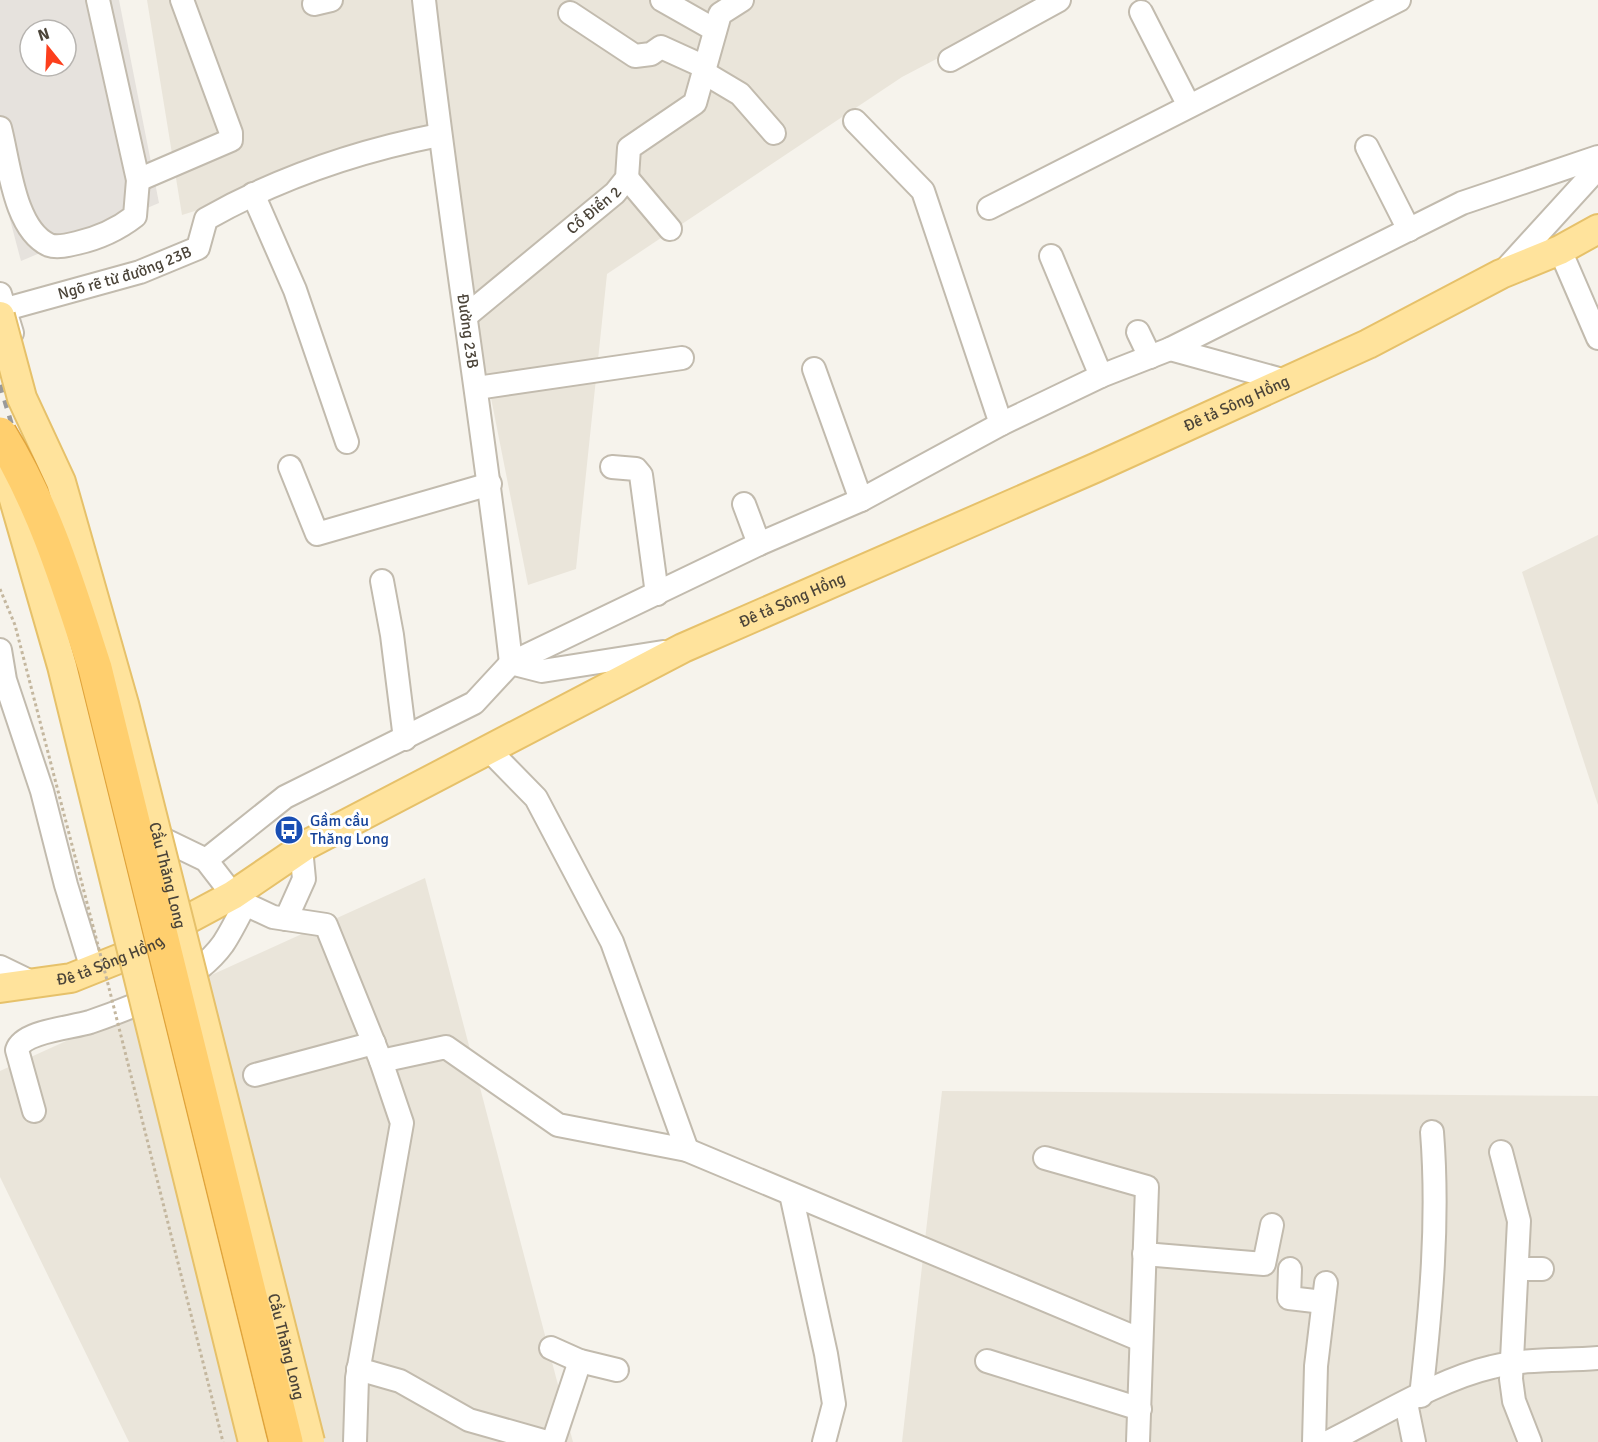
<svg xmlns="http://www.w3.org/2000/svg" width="1598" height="1442" viewBox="0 0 1598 1442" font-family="Signika,sans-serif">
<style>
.residential{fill:#eae5da}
.industrial{fill:#e6e2dd;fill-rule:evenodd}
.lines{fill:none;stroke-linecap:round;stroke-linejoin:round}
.minor-casing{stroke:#c2bbae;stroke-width:26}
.major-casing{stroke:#e6c16a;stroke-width:32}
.minor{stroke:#fff;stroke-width:22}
.major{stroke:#ffe39c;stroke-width:28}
.rail{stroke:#9a9a9a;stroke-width:4.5;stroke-dasharray:8 8;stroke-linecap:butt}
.major-bridge-casing{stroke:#e6c16a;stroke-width:32;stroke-linecap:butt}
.highway-bridge-casing{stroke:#e0a43c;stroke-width:36;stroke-linecap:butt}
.path-bridge{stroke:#c4b79f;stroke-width:3;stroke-dasharray:3 3;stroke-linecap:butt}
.major-bridge{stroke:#ffe39c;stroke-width:28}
.highway-bridge{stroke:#ffcf6e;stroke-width:33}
.labels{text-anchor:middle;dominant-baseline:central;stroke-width:6;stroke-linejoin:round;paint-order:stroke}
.street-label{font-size:16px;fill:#4b4439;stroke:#fff}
.transit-label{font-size:16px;fill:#164399;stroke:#fff;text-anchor:start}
</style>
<rect width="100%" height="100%" fill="#f6f3ec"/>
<path class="residential" d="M147 0H1049L902 77 607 274 576 569 528 585 439 135 182 215Z
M1598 535V805L1522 572Z
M425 878 573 1442H129L0 1177V1071Z
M942 1091 1598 1096V1442H902Z"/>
<path class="industrial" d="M0 0H119L159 203 21 261 0 182ZM30 30H66V66H30Z"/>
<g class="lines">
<g class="minor-casing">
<g id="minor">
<path id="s1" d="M424 0C449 221 486 441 511 663"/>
<path d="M662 0 715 30"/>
<path d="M314 4 331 0"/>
<path d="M1141 12 1189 106"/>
<path d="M570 13 635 56 651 54 661 47 705 67"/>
<path d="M950 60 1059 0"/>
<path d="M703 72 740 94 774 133"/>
<path d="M855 121 923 191 1001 424"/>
<path d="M0 128C9 162 14 229 49 245 57 248 69 245 77 243 99 238 117 230 135 216L138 180 98 0"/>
<path d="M1367 147 1409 230"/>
<path d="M627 178 670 229"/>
<path d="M138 180 231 140V133L182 0"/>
<path d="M253 194 295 290 347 442"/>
<path d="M989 208 1399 0"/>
<path d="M1560 250 1598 338"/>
<path d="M1051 256 1101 376"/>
<path d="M1504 271 1598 168"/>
<path d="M0 294 12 333"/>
<path id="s2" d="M6 309 140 272 198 248 206 219C278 178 358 151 439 135"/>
<path id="s3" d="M466 316 615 193 627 178 629 148 695 103 720 14 742 0"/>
<path d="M1138 332 1150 357"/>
<path d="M1170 349 1286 381"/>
<path d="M814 369 861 500"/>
<path d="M477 388 682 358"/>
<path d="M290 467 317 534 490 484"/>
<path d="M612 467 636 469 641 475 657 594"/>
<path d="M744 504 759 544"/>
<path d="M382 581 392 635 405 739"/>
<path d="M0 650 5 680 42 791 66 885 92 969"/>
<path d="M511 663 542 671 663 652"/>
<path d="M489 750 536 798 612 942 687 1150"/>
<path d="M146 831 206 860 233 895 245 904 273 917 326 925 381 1061 402 1123 357 1378 355 1442"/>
<path d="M206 860 285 797 474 703 511 663 759 544 861 500 1001 424 1101 376 1170 349 1462 203 1598 157"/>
<path d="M286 919 304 879 301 848"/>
<path d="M0 967 33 983"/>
<path d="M381 1061 446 1047 558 1125 687 1150 1141 1340"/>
<path d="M255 1075 374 1043"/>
<path d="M34 1111 17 1050C23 1031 71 1028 90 1022 134 1007 195 983 223 944 231 932 238 918 245 904"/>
<path d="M1501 1152 1519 1221 1511 1379 1514 1401 1530 1442"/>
<path d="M1045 1158 1147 1187 1138 1442"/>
<path d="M791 1194 826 1354 834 1404 824 1442"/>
<path d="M1144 1254 1264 1264 1272 1225"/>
<path d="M1290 1269 1289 1298 1323 1302"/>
<path d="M1518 1269H1542"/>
<path d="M551 1348 580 1361 617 1370"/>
<path d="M987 1361 1140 1409"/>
<path d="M358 1369 400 1381 469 1420 547 1442"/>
<path d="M1421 1396C1431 1308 1439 1220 1432 1132"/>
<path d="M1406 1403 1414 1442"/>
<path d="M553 1442 580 1361"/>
<path d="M1314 1442 1316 1366 1326 1283"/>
<path d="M1328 1442C1377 1418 1439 1379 1492 1367 1526 1358 1563 1361 1598 1358"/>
</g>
</g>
<g class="major-casing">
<g id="major">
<path id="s4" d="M0 988 71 978 156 944 177 925 233 895 308 844 683 648 1095 468 1368 344 1501 274 1560 250 1598 229"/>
</g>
</g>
<use href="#minor" class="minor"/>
<use href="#major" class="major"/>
<path class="rail" d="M0 385 40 520 271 1442"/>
<g class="major-bridge-casing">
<g id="major-bridge">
<path id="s5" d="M0 316 22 398 61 482 124 704 310 1442"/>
<path d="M1 454 62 666 253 1442"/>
</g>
</g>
<g class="highway-bridge-casing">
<path id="highway-bridge" d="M0 434C45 507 69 588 95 668L286 1442"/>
</g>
<path class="path-bridge" d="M0 589 15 625 108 984 223 1442"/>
<use href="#major-bridge" class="major-bridge"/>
<use href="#highway-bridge" class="highway-bridge"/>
</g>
<defs>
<g id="bus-disc" transform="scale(1.5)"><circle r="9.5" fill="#1a4fb4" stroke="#fff"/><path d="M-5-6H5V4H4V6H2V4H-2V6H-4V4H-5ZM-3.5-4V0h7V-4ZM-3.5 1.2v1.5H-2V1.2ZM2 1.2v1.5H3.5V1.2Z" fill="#fff"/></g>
</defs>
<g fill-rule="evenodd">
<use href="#bus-disc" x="289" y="830"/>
</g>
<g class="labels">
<g class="street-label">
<text stroke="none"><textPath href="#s3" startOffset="166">Cổ Điển 2</textPath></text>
<text stroke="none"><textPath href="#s2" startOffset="124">Ngõ rẽ từ đường 23B</textPath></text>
<text stroke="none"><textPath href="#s1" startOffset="334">Đường 23B</textPath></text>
<text stroke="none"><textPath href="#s4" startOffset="1374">Đê tả Sông Hồng</textPath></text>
<text stroke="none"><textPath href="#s4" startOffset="888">Đê tả Sông Hồng</textPath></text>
<text stroke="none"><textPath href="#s5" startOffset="585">Cầu Thăng Long</textPath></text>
<text stroke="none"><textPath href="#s4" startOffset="114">Đê tả Sông Hồng</textPath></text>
<text stroke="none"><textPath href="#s5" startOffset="1071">Cầu Thăng Long</textPath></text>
</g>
<g class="transit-label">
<text x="310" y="821">Gầm cầu<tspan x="310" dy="18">Thăng Long</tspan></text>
</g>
</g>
<g transform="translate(48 48) rotate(342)"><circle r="28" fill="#ffffff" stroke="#b7b4b0" stroke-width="1.5"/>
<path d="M0-4.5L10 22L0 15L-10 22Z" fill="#fc3f1d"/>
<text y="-9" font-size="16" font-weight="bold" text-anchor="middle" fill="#4b4439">N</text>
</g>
</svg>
